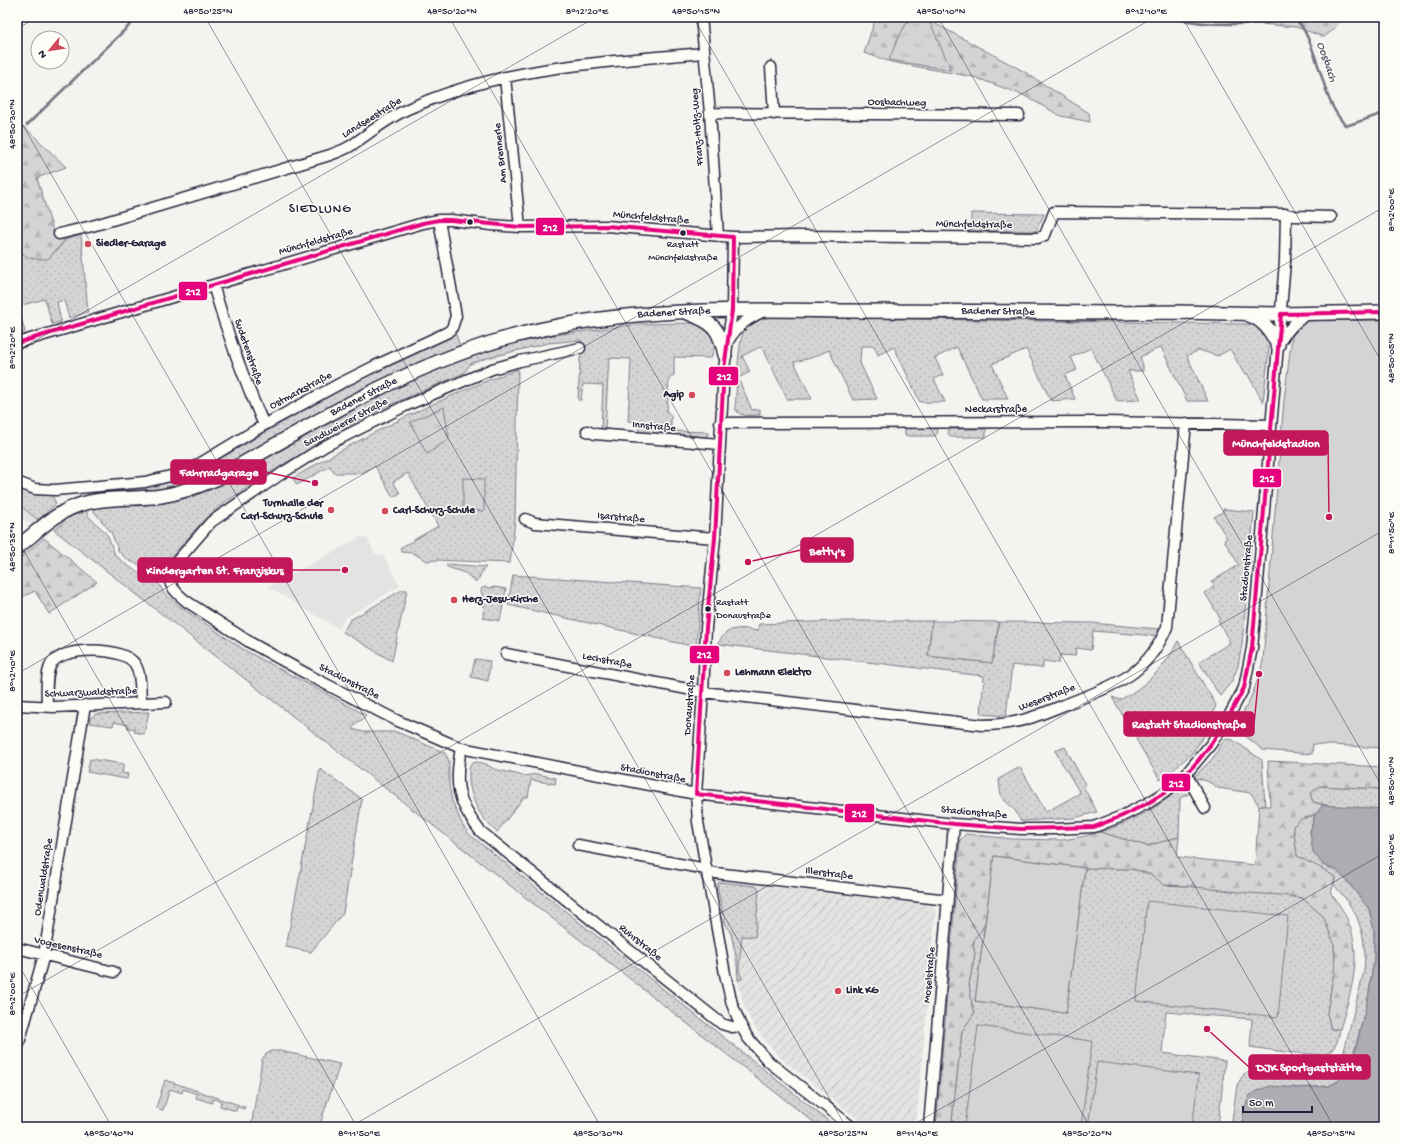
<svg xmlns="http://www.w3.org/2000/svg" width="1401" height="1144" viewBox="0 0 1401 1144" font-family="'Gochi Hand',sans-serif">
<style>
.built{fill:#e4e3e2}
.industrial{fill:url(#industrial-furrows)}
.grass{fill:url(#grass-dots);stroke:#7c7b88}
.forest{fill:url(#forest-firs);stroke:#7c7b88}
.park{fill:url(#park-tufts);stroke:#7c7b88}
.pitch{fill:#d5d4d5;stroke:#7c7b88}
.water{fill:#acacb2;stroke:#757582}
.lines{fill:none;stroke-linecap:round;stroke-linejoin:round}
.stream{stroke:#757582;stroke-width:2.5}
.minor-casing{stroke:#22223b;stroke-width:13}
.major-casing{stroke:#22223b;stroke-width:16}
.minor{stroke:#fdfcf7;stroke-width:10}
.major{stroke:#fdfcf7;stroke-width:13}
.bus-1-casing{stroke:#fdfcf7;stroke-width:7}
.bus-1{stroke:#e5007d;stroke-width:4}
.ticks{fill:none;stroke:#22223b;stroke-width:1;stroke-opacity:0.45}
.bus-dot{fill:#22223b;stroke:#fdfcf7;stroke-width:1.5}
.poi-dot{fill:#d1495b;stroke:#fdfcf7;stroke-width:1.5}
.labels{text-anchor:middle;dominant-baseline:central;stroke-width:3;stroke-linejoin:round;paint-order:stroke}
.bus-label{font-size:10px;fill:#22223b;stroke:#fdfcf7}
.street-label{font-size:11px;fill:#22223b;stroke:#fdfcf7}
.poi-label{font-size:11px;font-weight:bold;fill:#22223b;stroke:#fdfcf7;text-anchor:start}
.water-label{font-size:12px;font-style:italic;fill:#59596b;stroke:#fdfcf7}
.quarter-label{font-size:13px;letter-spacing:1px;fill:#22223b;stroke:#fdfcf7}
.leader{fill:none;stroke:#c2185b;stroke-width:1.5}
.callout-dot{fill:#c2185b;stroke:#fdfcf7;stroke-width:1.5}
.callout{fill:#c2185b;stroke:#c2185b;stroke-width:1.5}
.callout-label{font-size:12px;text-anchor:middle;font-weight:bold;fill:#fff}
.line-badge{stroke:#fdfcf7;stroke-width:1.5}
.badge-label{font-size:11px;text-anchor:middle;font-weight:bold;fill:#fff}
.neatline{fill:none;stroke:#22223b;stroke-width:1.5}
.ticks-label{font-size:10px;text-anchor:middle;fill:#22223b}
</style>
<defs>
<pattern id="industrial-furrows" width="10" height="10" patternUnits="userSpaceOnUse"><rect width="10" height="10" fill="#e4e3e2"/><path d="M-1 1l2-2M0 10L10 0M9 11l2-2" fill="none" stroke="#c3c2c3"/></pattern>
<pattern id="grass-dots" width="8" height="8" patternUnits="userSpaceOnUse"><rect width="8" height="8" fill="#d5d4d5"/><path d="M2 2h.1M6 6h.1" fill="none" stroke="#b7b6b8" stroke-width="1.8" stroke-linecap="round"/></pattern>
<pattern id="forest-firs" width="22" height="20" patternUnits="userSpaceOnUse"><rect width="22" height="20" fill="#d5d4d5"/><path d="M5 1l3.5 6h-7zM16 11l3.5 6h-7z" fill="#b7b6b8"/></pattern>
<pattern id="park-tufts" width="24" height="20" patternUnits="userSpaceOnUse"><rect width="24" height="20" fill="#d5d4d5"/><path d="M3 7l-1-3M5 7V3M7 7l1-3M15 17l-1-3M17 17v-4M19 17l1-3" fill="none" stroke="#b7b6b8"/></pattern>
</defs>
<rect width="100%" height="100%" fill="#f4f3ef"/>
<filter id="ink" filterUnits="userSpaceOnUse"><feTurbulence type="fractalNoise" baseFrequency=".025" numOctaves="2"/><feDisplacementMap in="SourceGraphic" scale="8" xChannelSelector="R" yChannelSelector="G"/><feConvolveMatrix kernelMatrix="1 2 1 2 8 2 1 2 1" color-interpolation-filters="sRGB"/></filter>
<g filter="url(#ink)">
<path class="built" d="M17 503 38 520 32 526 17 514Z
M361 537 367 538 375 554 383 555 400 586 345 618 339 629 268 587Z"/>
<path class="industrial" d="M718 881 932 905 936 910 916 1127H868L783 1060 765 1041 753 1025 744 1006 737 979 735 961 730 934 724 923 716 885Z"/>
<path class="grass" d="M971 213 1044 214 1036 231H971Z
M81 235 88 312 69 318 64 300 57 302 61 322 52 324 45 299 18 306 25 332 17 334V245L21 253 56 251 65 240Z
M775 317 1248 324C1260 326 1264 330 1270 340L1263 402 1247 373 1244 374 1230 349 1218 356 1199 350 1187 356 1208 401H1187L1161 347 1140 357 1143 365V371H1128L1141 400 1117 401 1091 348 1071 357 1077 370 1065 375 1075 399 1051 401 1026 349 992 364 1008 399H982L957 347 935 358 943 375 934 379 945 402H920L894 347 878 355 874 346H861L860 363 877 399 853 400 829 350 811 358 794 362 812 399H787L762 346 742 356 750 372 738 378 752 410 760 409V415C751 415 739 418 735 408 737 392 737 341 745 329 751 319 764 318 775 317Z
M692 323C703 325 716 332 715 345 714 349 712 354 711 358L674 357V375L669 379 667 412 671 415V431L709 432 706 437 639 432V422L628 421 631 359 609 358 605 429H601L603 385 583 384 581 400H578L581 340 548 343 487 358 470 364 464 373 399 401 361 419 279 467 224 503 205 519 167 562 160 575 128 560 119 552 111 532 91 508 112 505 165 503 195 496 216 486 298 438 358 406 417 378 465 358 502 346 547 336 640 324Z
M455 332 460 346 363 389 204 477 183 484 161 489 93 495V492L140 488 183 479 204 468 276 426 358 380 442 340Z
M518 369 515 521 510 563 435 560 427 561 413 553 402 552 400 548 438 526 408 473 393 482 400 493 393 497 375 466 361 473H334L330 466 297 485 293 478C365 435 439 398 518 369Z
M905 428H934L936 429 938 432 936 435 933 436H905Z
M952 429H986V437H951L948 433 949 430Z
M17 488 38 495H52L56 504 38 520 17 503Z
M1223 509 1254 512 1242 644 1238 666 1232 681 1220 696 1199 662 1230 643 1218 620 1220 618 1205 593 1214 587 1211 582 1239 565 1224 540 1227 538 1214 517 1223 512Z
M86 510 88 516 103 530 108 536 115 555 124 563 140 574 159 584 164 593 179 606 246 651 366 715 364 719 357 722 352 729 363 732H397L445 753 449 761V786L452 801 463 826 470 835 836 1127H820L54 530 63 523 65 519Z
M447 564 486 567C479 573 481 578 476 582L465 573 447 567Z
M513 575 701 588 696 647 508 605Z
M485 587 491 588 495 587 506 589 500 621 483 618 484 600 481 591 482 588Z
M402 590H407L392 661 343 632 350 620Z
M839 621H932L928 656 992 663 999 622 1091 623 1159 629 1157 636 1093 631 1091 650 1076 648 1075 656 1060 655 1059 663 1043 661V668L1012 665 1006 716 981 714 984 676 718 644C726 626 740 627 757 631L759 624Z
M1178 641 1216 705 1210 720 1207 732 1192 753 1170 773 1160 780 1136 739 1142 735 1138 728 1132 731 1112 697 1120 700C1146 686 1165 668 1178 641Z
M475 659 490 661 488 681 471 677Z
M149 712 144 734 134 732 135 729 128 728V725L114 722 113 726 90 723V718L96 714Z
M1229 739 1233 740 1262 760 1265 806H1259L1251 793 1218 788 1209 782 1194 777 1213 758 1224 740Z
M1065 747 1086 786 1084 788 1097 812 1074 818 1021 821 1014 809 1001 797 999 779 1020 767 1046 812 1080 793 1055 751Z
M90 759 124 764 122 773 128 774 127 779 87 772Z
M477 762 486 764 494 769 524 776 537 774 556 778 555 784 531 780 528 797H524L497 832C481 819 472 802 469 781 469 775 468 768 472 763Z
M320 769 362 799 343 913 311 952 286 947Z
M1186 784 1190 793 1180 798 1179 837 1147 846 1100 832C1132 822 1161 806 1186 784Z
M1319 786 1384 789V809L1335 807 1313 802 1310 794Z
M1315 815 1310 832 1323 865 1336 870 1347 881 1369 909 1374 930V959L1368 999 1350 1068 1338 1081 1329 1086 1299 1088 1290 1087 1245 1107 1241 1127H1231L1237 1085 1244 1074 1261 1068 1277 1066 1298 1069 1319 1070 1335 1065 1343 1055 1364 971 1365 955 1363 936 1357 917 1346 899 1334 885 1335 877 1297 856 1293 826 1300 819Z
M1085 868 1133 869 1152 875 1164 885 1187 886 1281 895 1302 898 1323 916 1334 943 1335 966 1327 1013 1331 1029H1340C1338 1041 1336 1051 1323 1055L1285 1052 1250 1047 1252 1019 1166 1012 1162 1053 1225 1061 1218 1127H953L952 1119 962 1031 975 1012 972 1005 969 984 975 954 973 945 975 937 981 931 985 923 975 1001 1066 1013Z
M720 882 755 886 759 889 755 937 742 936 739 970 742 979 738 980 737 960 731 933 725 923 717 885Z
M271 1051H280L340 1064 319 1127H251L262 1060 265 1055Z
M165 1080 245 1107 244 1109 237 1107 236 1111 220 1106 221 1101 213 1099 212 1103 196 1098 197 1094 183 1089 182 1093 170 1089 163 1110 156 1108Z"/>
<path class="forest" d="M876 17H923L1023 71 1089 113 1090 122 1061 116 1023 95 974 77 891 62 864 53Z
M1194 17H1344L1333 30 1324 37 1296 27 1212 20Z
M17 127H24L30 132 66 167 37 178 54 234 57 239 65 240 48 259C33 259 24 260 17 245Z
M44 538 97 582 49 614 35 591 17 599V561Z
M1268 761 1384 767V789L1319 786 1310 794 1313 802 1323 805 1315 815 1301 819 1293 826 1297 856 1321 868 1335 877 1331 894C1368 938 1355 979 1340 1029H1331L1327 1013 1335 966 1334 943 1323 916 1302 898 1281 895 1248 893 1187 886 1164 885 1152 875 1133 869 1085 868 994 856 985 923 981 931 975 937 973 945 975 954 969 984 972 1005 975 1012 962 1031 952 1119 953 1127H936L960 840 966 834 1012 839 1062 840 1081 837 1100 832 1147 846 1179 837 1177 857 1255 865 1259 806H1270Z"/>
<path class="park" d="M909 19 929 20 951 70 889 60 897 40Z
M444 407 449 439 427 454 410 422Z
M932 621 999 622 992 663 928 656Z"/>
<path class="pitch" d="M1311 320H1384V748L1313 744 1312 754 1263 750 1234 727C1248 706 1258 685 1263 660L1284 400 1292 336 1302 323Z
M463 478 484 479V511L463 510Z
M994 856 1085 868 1066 1013 975 1001Z
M1147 901 1288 916 1278 1017 1136 1001Z
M978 1026 1092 1041 1081 1127H965Z
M1097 1062 1199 1075 1192 1127H1088Z"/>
<path class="water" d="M1323 805 1384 809V1127H1241L1245 1107 1250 1095 1258 1090 1271 1086 1299 1088 1329 1086 1338 1081 1350 1068 1355 1051 1368 999 1374 959V930L1369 909 1347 881 1336 870 1323 865 1313 852 1310 832 1315 815Z"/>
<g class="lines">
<path class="stream" d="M1168 17C1208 27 1254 25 1294 19 1309 25 1323 85 1330 101 1334 110 1339 118 1345 125H1349L1384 113
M27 125 138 17"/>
<g class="minor-casing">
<path id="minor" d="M701 17 710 113 718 236
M771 67 774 114
M505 77 520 227
M710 113 1019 115
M59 234 92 226 330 155C337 152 345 150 352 145 371 132 389 117 410 108 504 66 604 62 704 53
M733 237 732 310 724 369 715 538 706 628 703 692 696 794 698 822 725 974 732 1004 741 1026 748 1038 769 1062 852 1127
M213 285C227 333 244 380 264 425
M728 341C738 325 747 319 764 311
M17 343 423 223 439 220H451L491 225 520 227 607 226 733 237 798 236 1038 238 1045 235 1054 212 1286 214 1295 216 1331 217
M1279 343C1287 330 1295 321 1309 313
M580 348 520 361 492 369 405 406 325 446 284 472 211 522 172 567C164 582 175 592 186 601L251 643 316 679 398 721 461 748 696 794 954 824 1021 829H1055L1094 827 1122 816 1148 803 1164 793 1186 774 1211 744 1230 714 1244 688 1252 648 1255 617 1285 262 1286 214
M720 423 1104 422 1271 425
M587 431 595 434 720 444
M17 482 35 489 55 490 145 482 179 474 194 467 264 425 341 383 375 366 448 332 452 328 456 316 439 220
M525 519 535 523 715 538
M506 654 703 692 982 725C1000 725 1016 723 1033 717 1050 711 1066 704 1082 698 1123 682 1149 670 1167 627L1186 423
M17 705 54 707 166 702
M47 707C47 694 45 676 51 664 62 646 123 646 135 664 142 675 140 692 141 703
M461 748C454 784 457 802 480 831L722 1024 732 1027 741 1026
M1186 774 1205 808
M578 845 706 869
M707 872 948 900
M17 948 114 972
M17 1050 44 955 85 705
M929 1127 954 824"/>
</g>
<g class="major-casing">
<path id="major" d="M688 313C714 323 719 328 725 355
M1247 314C1264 320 1270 330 1278 345
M17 548C35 533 54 514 76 506 103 496 133 500 161 496 181 493 198 486 216 479 303 429 389 376 484 345 599 307 722 309 841 311 932 311 1022 312 1113 313L1176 312 1281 314 1384 312"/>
</g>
<use href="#minor" class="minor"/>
<use href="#major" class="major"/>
<g class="bus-1-casing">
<path id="bus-1" d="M1281 314 1384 312
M17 343 423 223 439 220H451L520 227 607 226 733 237
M696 794 954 824 1021 829 1094 827 1122 816 1148 803 1164 793 1186 774 1197 762 1211 744 1230 714 1244 688 1252 648 1281 314
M696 794 706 628 715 538 724 369 732 310 733 237"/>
</g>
<use href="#bus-1" class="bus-1"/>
</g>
</g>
<path class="ticks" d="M205 17 846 1127M449 17 1090 1127M693 17 1334 1127M938 17 1384 790M1182 17 1384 366M17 29 37 17M17 115 601 1127M17 351 596 17M17 539 357 1127M17 674 1155 17M17 962 112 1127M17 997 1384 207M350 1127 1384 530M909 1127 1384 853"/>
<g class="bus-dot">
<circle cx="470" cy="222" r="3.5"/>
<circle cx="683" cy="233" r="3.5"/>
<circle cx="708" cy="609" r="3.5"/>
</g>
<g class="poi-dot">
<circle cx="88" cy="244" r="4"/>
<circle cx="692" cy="395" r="4"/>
<circle cx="331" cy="510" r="4"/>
<circle cx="385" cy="511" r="4"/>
<circle cx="454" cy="600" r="4"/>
<circle cx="727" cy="673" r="4"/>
<circle cx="838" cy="991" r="4"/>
</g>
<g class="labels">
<g class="bus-label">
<text x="683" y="245">Rastatt<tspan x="683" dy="13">Münchfeldstraße</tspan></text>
<text x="716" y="603" text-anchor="start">Rastatt<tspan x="716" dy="13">Donaustraße</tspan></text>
</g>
<g class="street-label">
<text transform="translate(897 103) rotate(1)">Oosbachweg</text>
<text transform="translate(372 118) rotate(-32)">Landseestraße</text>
<text transform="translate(698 127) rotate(-94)">Franz-Holtz-Weg</text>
<text transform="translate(501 153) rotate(-96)">Am Brennerle</text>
<text transform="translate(651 218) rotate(5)">Münchfeldstraße</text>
<text transform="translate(974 225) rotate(1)">Münchfeldstraße</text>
<text transform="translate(316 242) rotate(-16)">Münchfeldstraße</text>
<text transform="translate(998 312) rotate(1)">Badener Straße</text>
<text transform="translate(674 313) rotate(-3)">Badener Straße</text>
<text transform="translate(248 352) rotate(71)">Sudetenstraße</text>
<text transform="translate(301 391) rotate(-28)">Ostmarkstraße</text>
<text transform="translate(364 397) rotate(-27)">Badener Straße</text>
<text x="996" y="410">Neckarstraße</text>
<text transform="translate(346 423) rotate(-28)">Sandweierer Straße</text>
<text transform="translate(654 427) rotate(5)">Innstraße</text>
<text transform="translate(621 518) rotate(5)">Isarstraße</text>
<text transform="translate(1247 568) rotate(-85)">Stadionstraße</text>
<text transform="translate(607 661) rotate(11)">Lechstraße</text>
<text transform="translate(349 682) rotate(27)">Stadionstraße</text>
<text transform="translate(91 693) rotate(-2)">Schwarzwaldstraße</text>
<text transform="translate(1047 698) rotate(-21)">Weserstraße</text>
<text transform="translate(690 705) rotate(-86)">Donaustraße</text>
<text transform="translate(653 774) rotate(11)">Stadionstraße</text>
<text transform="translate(974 813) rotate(5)">Stadionstraße</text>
<text transform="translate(829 874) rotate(7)">Illerstraße</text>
<text transform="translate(44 877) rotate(-81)">Odenwaldstraße</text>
<text transform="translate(640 943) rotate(39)">Ruhrstraße</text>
<text transform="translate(68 948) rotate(13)">Vogesenstraße</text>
<text transform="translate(930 975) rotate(-85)">Moselstraße</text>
</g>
<g class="poi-label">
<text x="96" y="244">Siedler-Garage</text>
<text x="684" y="395" text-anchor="end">Agip</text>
<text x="323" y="504" text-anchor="end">Turnhalle der<tspan x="323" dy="13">Carl-Schurz-Schule</tspan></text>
<text x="393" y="511">Carl-Schurz-Schule</text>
<text x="462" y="600">Herz-Jesu-Kirche</text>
<text x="735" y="673">Lehmann Elektro</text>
<text x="846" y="991">Link KG</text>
</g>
<g class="water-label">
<text transform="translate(1326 62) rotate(71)">Oosbach</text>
</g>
<g class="quarter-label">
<text x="320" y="209">SIEDLUNG</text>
</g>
</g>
<path class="leader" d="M1329 517L1328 443M315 483L266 472M748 562L801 550M345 570L292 570M1259 674L1254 724M1207 1029L1249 1067"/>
<g class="callout-dot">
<circle cx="1329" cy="517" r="4"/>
<circle cx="315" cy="483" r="4"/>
<circle cx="748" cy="562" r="4"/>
<circle cx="345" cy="570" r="4"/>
<circle cx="1259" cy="674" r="4"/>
<circle cx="1207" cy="1029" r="4"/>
</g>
<g class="callout">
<rect x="1224" y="431" width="104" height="24" rx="4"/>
<rect x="171" y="460" width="95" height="24" rx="4"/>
<rect x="801" y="538" width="52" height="24" rx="4"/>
<rect x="138" y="558" width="154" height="24" rx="4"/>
<rect x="1124" y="712" width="130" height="24" rx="4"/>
<rect x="1249" y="1055" width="121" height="24" rx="4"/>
</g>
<g class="callout-label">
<text x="1276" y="447">Münchfeldstadion</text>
<text x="219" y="476">Fahrradgarage</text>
<text x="827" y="555">Betty's</text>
<text x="215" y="574">Kindergarten St. Franziskus</text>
<text x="1189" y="728">Rastatt Stadionstraße</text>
<text x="1309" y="1071">DJK Sportgaststätte</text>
</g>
<g class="line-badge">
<rect x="535" y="217" width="30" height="19" rx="4" fill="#e5007d"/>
<rect x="178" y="281" width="30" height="20" rx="4" fill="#e5007d"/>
<rect x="708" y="366" width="31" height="20" rx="4" fill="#e5007d"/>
<rect x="1252" y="468" width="30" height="20" rx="4" fill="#e5007d"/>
<rect x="689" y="645" width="31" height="19" rx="4" fill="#e5007d"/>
<rect x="1161" y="773" width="30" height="19" rx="4" fill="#e5007d"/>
<rect x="844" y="803" width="31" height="20" rx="4" fill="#e5007d"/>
</g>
<g class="badge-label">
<text x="550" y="231">212</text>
<text x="193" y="295">212</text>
<text x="724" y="380">212</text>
<text x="1267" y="482">212</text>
<text x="704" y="658">212</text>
<text x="1176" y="787">212</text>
<text x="859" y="817">212</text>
</g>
<rect width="1401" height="1144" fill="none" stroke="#fdfcf7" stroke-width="44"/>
<g transform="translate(50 50) rotate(240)"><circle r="19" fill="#fdfcf7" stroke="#a5a5ac"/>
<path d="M0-3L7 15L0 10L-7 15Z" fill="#d1495b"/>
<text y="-6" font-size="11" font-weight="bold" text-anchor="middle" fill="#22223b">N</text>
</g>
<path d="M1243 1106v6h69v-6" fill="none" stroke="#22223b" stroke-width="2"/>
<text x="1249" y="1106" font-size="12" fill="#22223b" stroke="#fdfcf7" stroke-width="3" paint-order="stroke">50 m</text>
<rect x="22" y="22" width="1357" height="1100" class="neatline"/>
<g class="ticks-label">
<text x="208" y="14">48°50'25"N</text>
<text x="452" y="14">48°50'20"N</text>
<text x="587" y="14">8°12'20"E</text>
<text x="696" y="14">48°50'15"N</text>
<text x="941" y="14">48°50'10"N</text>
<text x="1146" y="14">8°12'10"E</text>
<text transform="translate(11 124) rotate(-90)" y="4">48°50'30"N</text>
<text transform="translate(1390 210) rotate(-90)" y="4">8°12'00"E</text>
<text transform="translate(11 348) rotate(-90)" y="4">8°12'20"E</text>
<text transform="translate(1390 358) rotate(-90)" y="4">48°50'05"N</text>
<text transform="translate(1390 533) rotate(-90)" y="4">8°11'50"E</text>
<text transform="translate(11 547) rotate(-90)" y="4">48°50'35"N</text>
<text transform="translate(11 671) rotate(-90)" y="4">8°12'10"E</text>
<text transform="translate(1390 781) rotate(-90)" y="4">48°50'10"N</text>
<text transform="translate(1390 855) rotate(-90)" y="4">8°11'40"E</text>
<text transform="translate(11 994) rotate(-90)" y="4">8°12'00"E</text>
<text x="109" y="1136">48°50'40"N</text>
<text x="359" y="1136">8°11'50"E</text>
<text x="598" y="1136">48°50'30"N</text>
<text x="843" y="1136">48°50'25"N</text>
<text x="917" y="1136">8°11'40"E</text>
<text x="1087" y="1136">48°50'20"N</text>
<text x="1331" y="1136">48°50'15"N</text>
</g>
</svg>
